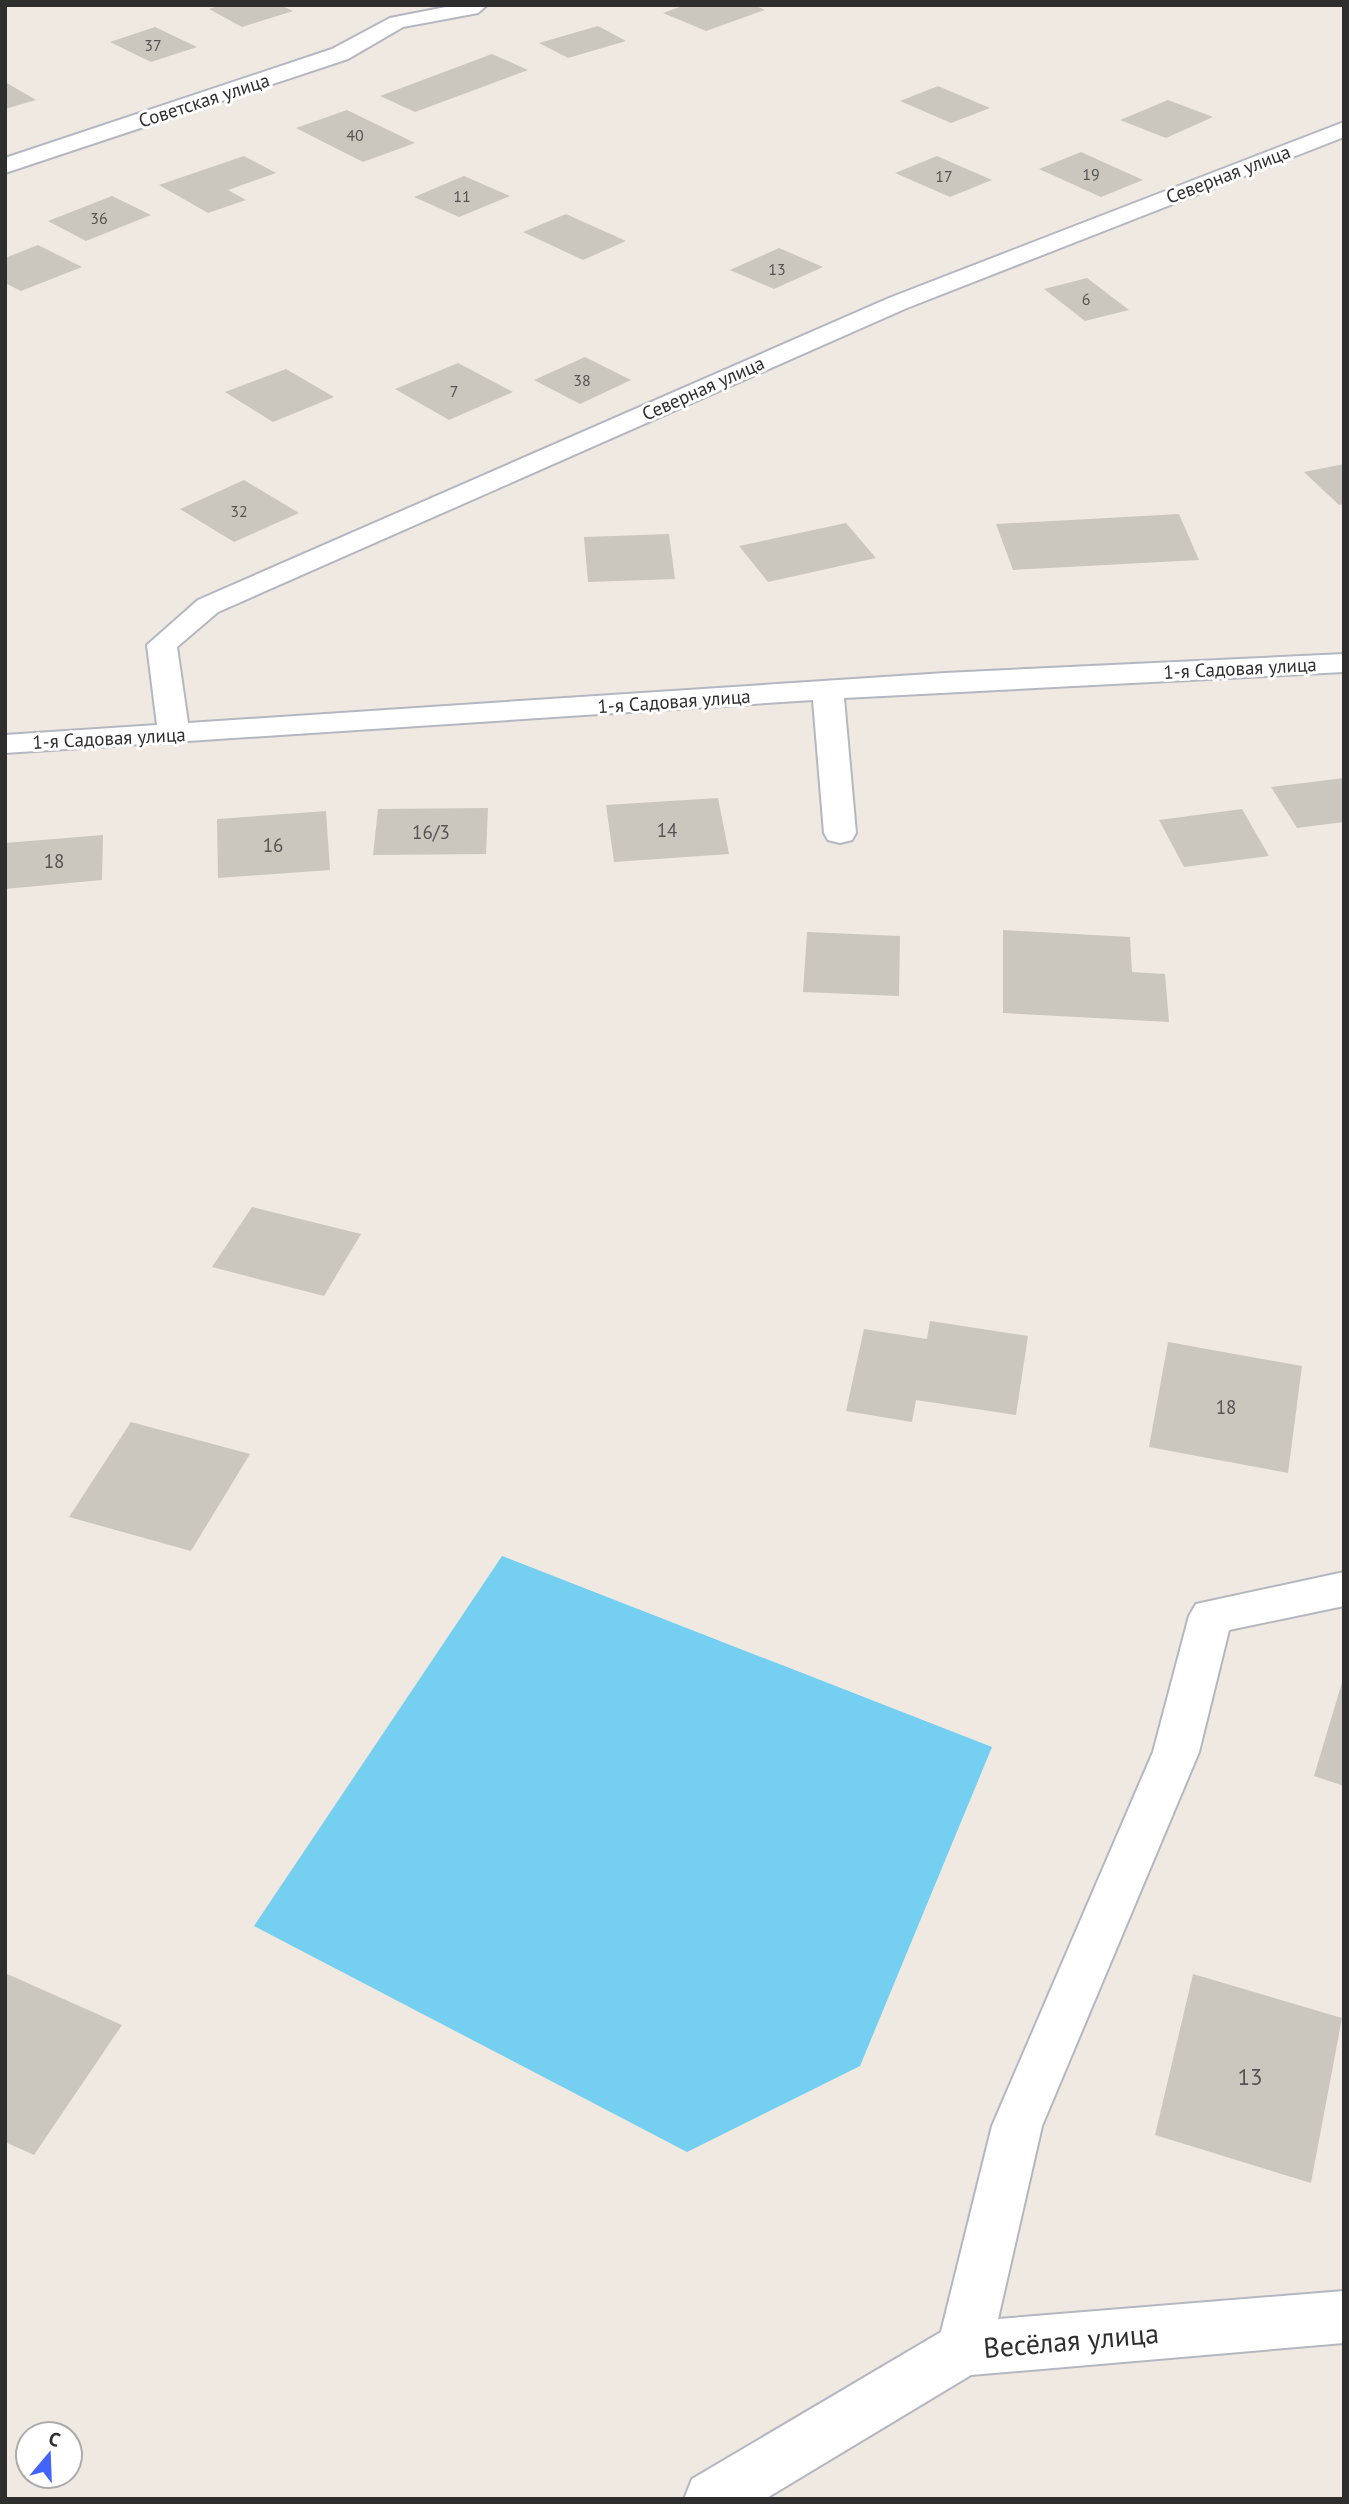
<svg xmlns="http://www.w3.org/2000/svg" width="1349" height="2504" viewBox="0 0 1349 2504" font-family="'PT Sans',sans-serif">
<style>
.water{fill:#75cff0}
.building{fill:#cbc7bf}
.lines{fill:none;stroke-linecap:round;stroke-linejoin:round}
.minor-casing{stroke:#b4b7c1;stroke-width:4}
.minor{fill:#fff;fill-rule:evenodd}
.labels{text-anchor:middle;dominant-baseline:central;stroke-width:6;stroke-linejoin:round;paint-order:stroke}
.far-number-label{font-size:16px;fill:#555452}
.far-street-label{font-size:19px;fill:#2e2e2e;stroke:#fff}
.number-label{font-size:19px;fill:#555452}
.near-number-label{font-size:23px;fill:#555452}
.near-street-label{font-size:28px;fill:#2e2e2e;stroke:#fff}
</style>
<rect width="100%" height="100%" fill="#efe9e1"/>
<path class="water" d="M502 1556 992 1747 860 2066 687 2152 254 1926Z"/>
<path class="building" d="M221 5H280L293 11 242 27 209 9Z
M685 5H754L765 10 706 31 663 13Z
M598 26 626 41 568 58 539 43Z
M155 27 197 47 151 62 110 42Z
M492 54 528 70 415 112 380 96Z
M5 82 36 100 5 109Z
M938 86 990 108 951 123 900 101Z
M1168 100 1213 117 1166 138 1120 120Z
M347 110 415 143 363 162 296 128Z
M1081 152 1143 180 1101 197 1039 169Z
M244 156 276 173 228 190 246 200 208 213 159 185Z
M937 156 992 180 950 197 895 173Z
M464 176 510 196 459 217 414 197Z
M112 196 151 215 86 241 48 221Z
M566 214 626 241 583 260 523 232Z
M38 245 82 267 21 291 5 283V258Z
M779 248 823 267 774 289 730 270Z
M1087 278 1129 310 1085 321 1044 289Z
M585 357 631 380 580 404 534 380Z
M458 363 513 392 449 420 395 389Z
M286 369 334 397 273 422 225 392Z
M1344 464V504L1339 505 1304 472Z
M244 480 299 513 234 542 180 509Z
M1179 514 1199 560 1013 570 996 524Z
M846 523 876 558 768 582 739 546Z
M669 534 675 579 588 582 584 537Z
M1344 778V822L1297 828 1271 787Z
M718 798 729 854 614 862 606 805Z
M488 808 486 854 373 855 378 809Z
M1242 809 1269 856 1184 867 1159 820Z
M326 811 330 870 218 878 217 819Z
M103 835 102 880 5 889V843Z
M1003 930 1130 937 1132 972 1165 974 1169 1022 1003 1013Z
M807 932 900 936 899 996 803 992Z
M252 1207 361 1234 324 1296 212 1267Z
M930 1321 1028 1336 1016 1415 916 1400 912 1422 846 1411 864 1329 927 1339Z
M1168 1342 1302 1366 1288 1473 1149 1447Z
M131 1422 250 1454 191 1551 69 1517Z
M1343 1679H1344V1786L1314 1776Z
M5 1973 122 2025 34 2155 5 2142Z
M1193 1974 1342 2018 1311 2183 1155 2135Z"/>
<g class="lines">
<g class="minor-casing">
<path id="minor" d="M456 5H487L478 13 403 27 348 59 5 173V158L332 49 390 18Z
M1344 122V137L907 308 218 612 177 647 188 723 945 673 1344 654V672L844 698 856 833 852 840 840 843 828 840 824 833 813 700 5 753V735L157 725 147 645 198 600 889 298Z
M1344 1572V1606L1229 1630 1199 1752 1042 2126 998 2319 1344 2291V2343L971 2375 765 2499H684L692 2479 941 2332 992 2126 1153 1752 1189 1616 1196 1604Z"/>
</g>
<use href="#minor" class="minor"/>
</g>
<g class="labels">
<g class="far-number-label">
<text x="153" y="45">37</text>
<text x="355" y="135">40</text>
<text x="1091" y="174">19</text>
<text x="944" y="176">17</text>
<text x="462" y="196">11</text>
<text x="99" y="218">36</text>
<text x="777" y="269">13</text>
<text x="1086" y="299">6</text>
<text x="582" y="380">38</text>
<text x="454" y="391">7</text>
<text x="239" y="511">32</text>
</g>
<g class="far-street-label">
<text transform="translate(204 100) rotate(-18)">Советская улица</text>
<text transform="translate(1228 174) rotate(-21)">Северная улица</text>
<text transform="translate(703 388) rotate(-24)">Северная улица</text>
<text transform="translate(1240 668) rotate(-3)">1-я Садовая улица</text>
<text transform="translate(674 701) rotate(-4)">1-я Садовая улица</text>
<text transform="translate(109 738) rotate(-3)">1-я Садовая улица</text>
</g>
<g class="number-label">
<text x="667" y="830">14</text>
<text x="431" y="832">16/3</text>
<text x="273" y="845">16</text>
<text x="54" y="861">18</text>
<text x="1226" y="1407">18</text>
</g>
<g class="near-number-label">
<text x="1250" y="2076">13</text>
</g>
<g class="near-street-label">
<text transform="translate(1071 2340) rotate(-5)">Весёлая улица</text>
</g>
</g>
<rect width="1349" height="2504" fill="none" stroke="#2e2e2e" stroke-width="14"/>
<g transform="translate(49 2455) rotate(19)"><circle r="33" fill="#ffffff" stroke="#ababab" stroke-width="2"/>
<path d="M0-5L12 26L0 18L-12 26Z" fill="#4264fb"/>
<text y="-10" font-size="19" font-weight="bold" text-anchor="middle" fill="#2e2e2e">С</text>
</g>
</svg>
